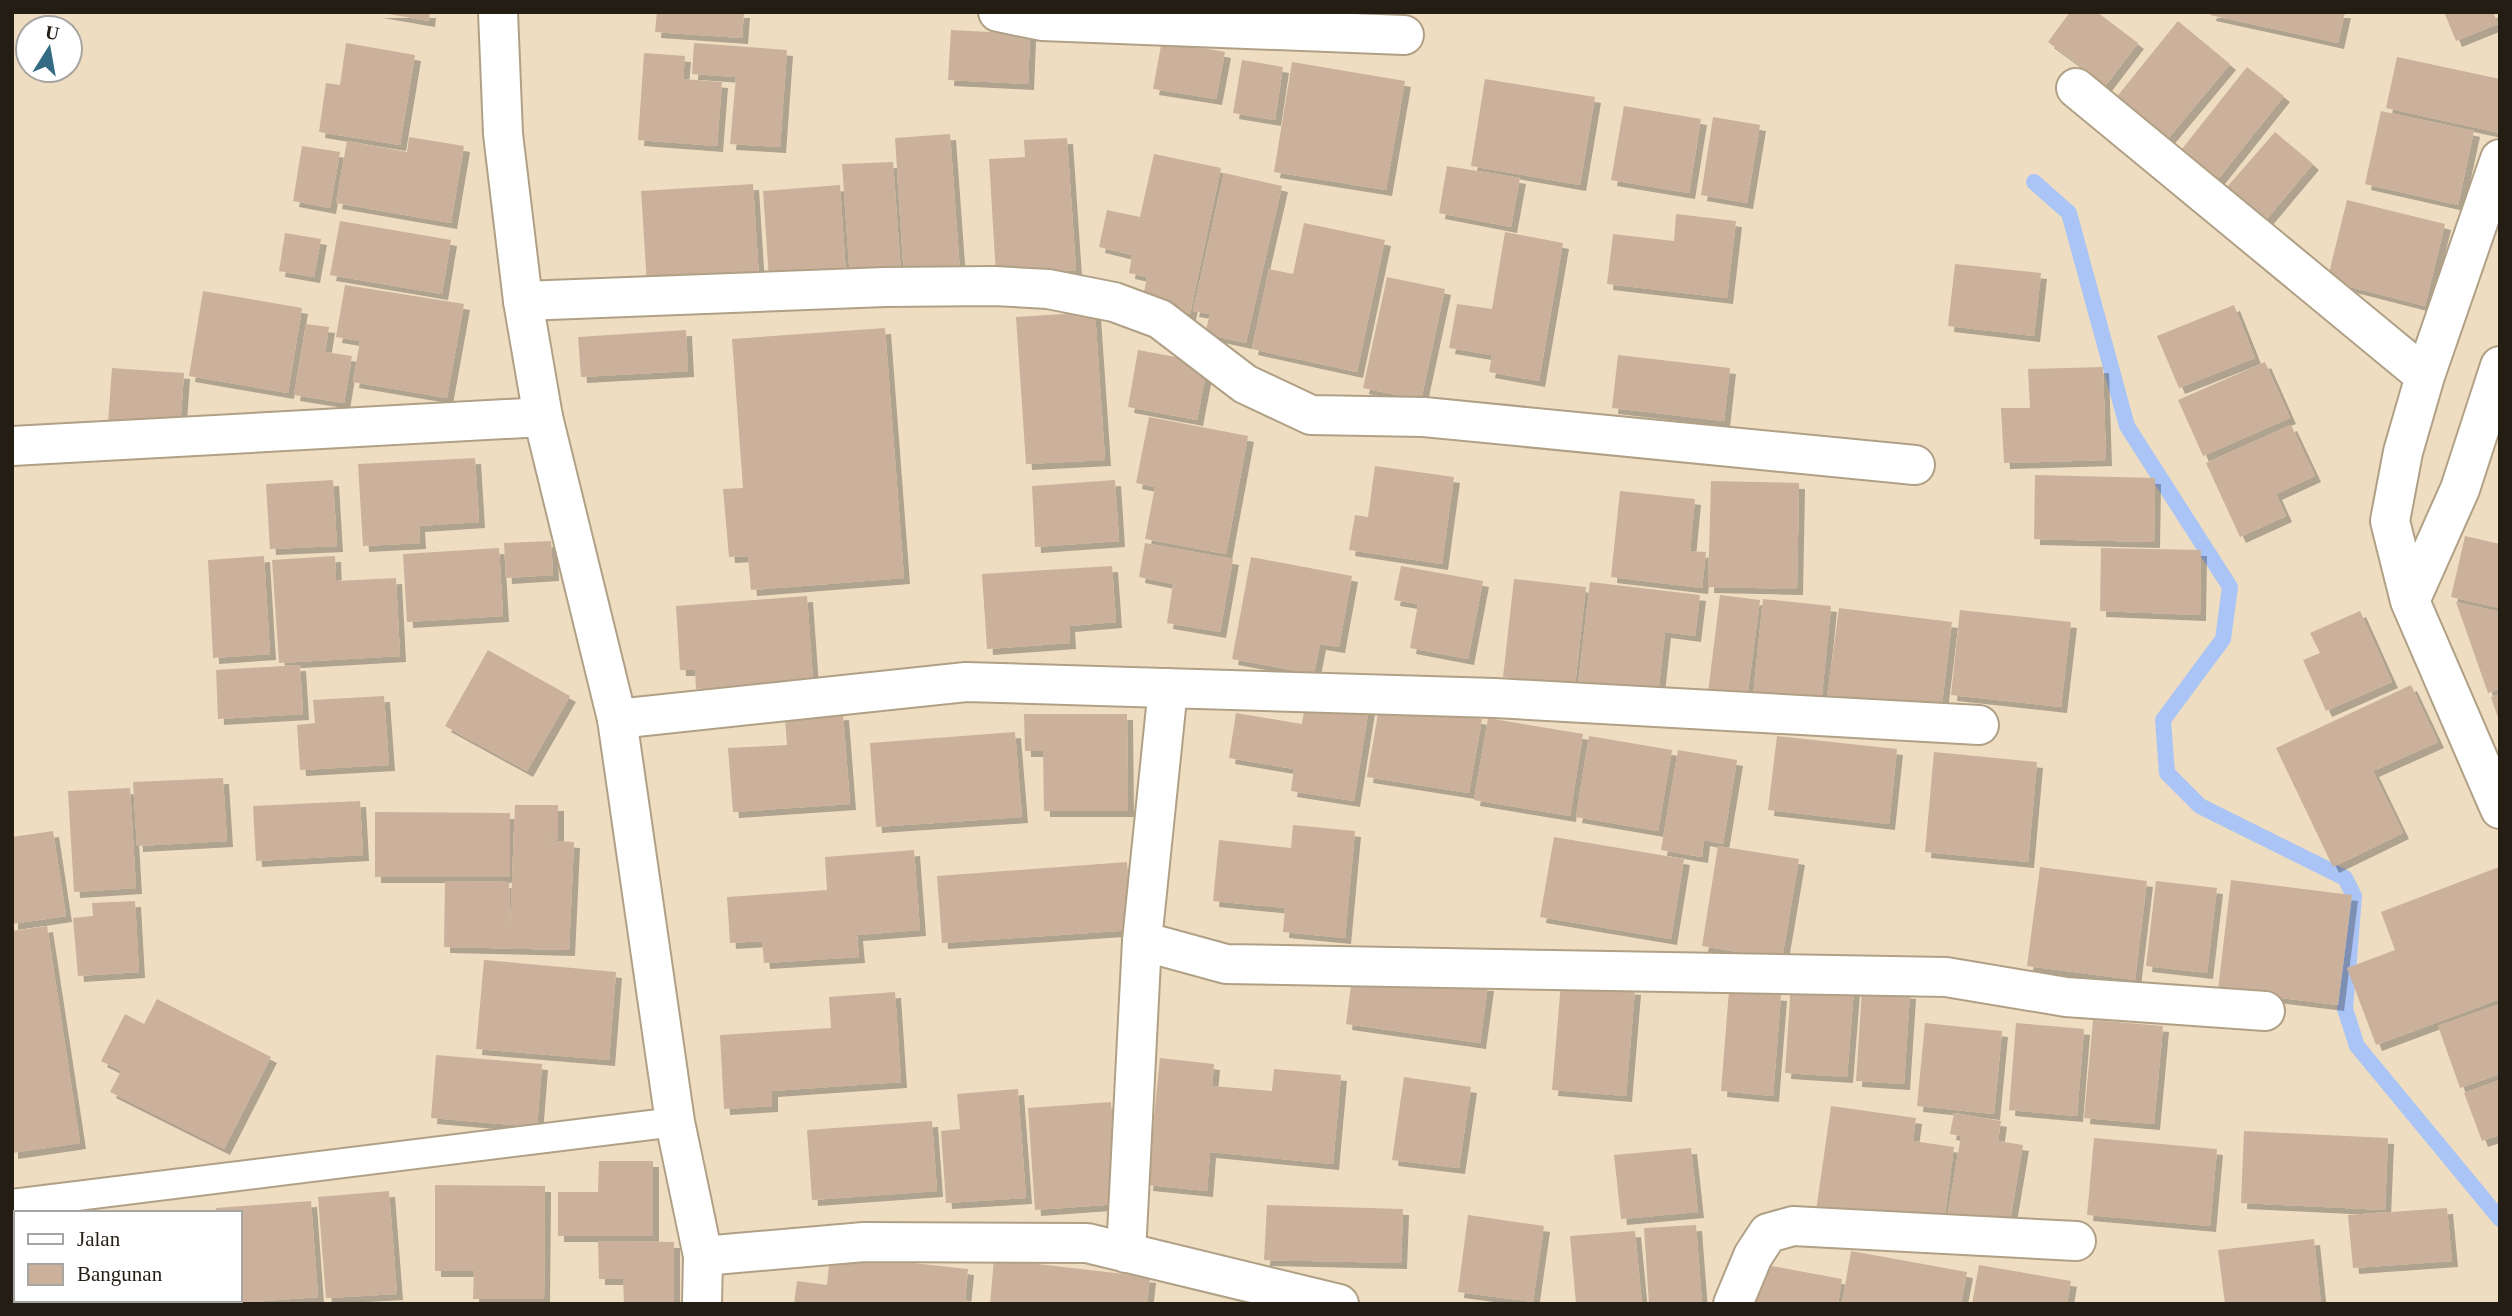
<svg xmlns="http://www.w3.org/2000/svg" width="2512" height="1316" viewBox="0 0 2512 1316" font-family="Georgia,serif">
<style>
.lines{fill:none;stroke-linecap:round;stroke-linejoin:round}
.stream{stroke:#aac5f5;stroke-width:16}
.building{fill:#cbb19b;filter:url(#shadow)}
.service-casing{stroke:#b0a085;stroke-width:32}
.minor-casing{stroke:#b0a085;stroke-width:42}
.tertiary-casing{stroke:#b0a085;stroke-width:42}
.service{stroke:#fff;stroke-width:28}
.minor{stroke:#fff;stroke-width:38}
.tertiary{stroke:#fff;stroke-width:38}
</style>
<defs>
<filter id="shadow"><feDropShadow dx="6" dy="6" stdDeviation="0" flood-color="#0004"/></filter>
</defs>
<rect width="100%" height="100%" fill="#eeddc1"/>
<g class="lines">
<path class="stream" d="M2034 182 2069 213 2127 426 2230 587 2223 639 2163 720 2167 773 2200 806 2345 878 2354 896 2345 1009 2357 1046 2500 1219"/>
</g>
<path class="building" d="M377 12H430L429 21Z
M657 12H744L742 38 655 32Z
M2070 12H2097L2138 43 2106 85 2048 42Z
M2211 12H2345L2338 43 2210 15Z
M2444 12H2493L2498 24 2456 41Z
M2178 21 2230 64 2166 141 2115 99Z
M951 30 1030 34 1028 84 948 80Z
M1162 40 1225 52 1216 99 1153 89Z
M346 43 415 55 400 145 319 132 326 83 340 85Z
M694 43 787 50 780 147 730 144 736 77 692 74Z
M644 53 685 56 683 79 722 82 717 146 638 140Z
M2397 57 2500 79V133L2386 108Z
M1242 60 1283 67 1275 120 1233 113Z
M1292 62 1405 81 1386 190 1274 172Z
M2247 67 2284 96 2215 183 2178 154Z
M1485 79 1595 97 1580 185 1471 166Z
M1624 106 1701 119 1689 193 1611 180Z
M2381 111 2474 131 2458 205 2365 184Z
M1713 117 1760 125 1747 203 1701 195Z
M2275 132 2313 164 2266 220 2227 187Z
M950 134 960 272 904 277 895 138Z
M409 137 464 146 451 223 336 203 347 141 407 152Z
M1067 138 1076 270 996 275 989 159 1025 157 1024 140Z
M302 146 340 152 330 208 293 201Z
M1154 154 1221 168 1190 314 1142 303 1147 277 1129 273 1132 255 1099 247 1107 210 1140 217Z
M893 162 901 274 850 278 842 164Z
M1447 166 1520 178 1511 227 1439 213Z
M1224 173 1282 186 1246 343 1205 334 1210 314 1193 311Z
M753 184 759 278 647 285 641 191Z
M840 185 846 275 769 279 763 191Z
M2347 200 2445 224 2425 306 2327 281Z
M1676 214 1736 221 1727 298 1607 284 1613 234 1674 241Z
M340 221 451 240 442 294 330 275Z
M1304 223 1385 240 1357 372 1252 349 1269 269 1293 274Z
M1505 232 1563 243 1539 381 1489 372 1492 355 1449 348 1457 304 1492 309Z
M285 233 321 239 314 277 279 271Z
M1955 264 2041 273 2034 336 1948 326Z
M1387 277 1445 289 1421 400 1363 388Z
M345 285 464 304 447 398 353 382 360 341 336 337Z
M203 291 302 308 288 393 189 376Z
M2234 305 2255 358 2179 388 2157 336Z
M1095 312 1105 460 1026 464 1016 317Z
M306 324 329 327 325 352 352 356 344 403 294 395Z
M885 328 904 578 751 590 748 556 729 557 723 489 743 488 732 339Z
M686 330 688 371 581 377 578 337Z
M1138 350 1208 363 1197 420 1128 407Z
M1618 355 1730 368 1724 421 1612 408Z
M2265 362 2290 418 2203 456 2178 400Z
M2103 367 2106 460 2004 463 2001 408H2030L2028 369Z
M112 368 184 373 180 429 108 423Z
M1149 417 1248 436 1226 554 1145 539 1155 487 1136 483Z
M2291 425 2315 476 2276 494 2286 516 2240 537 2206 463Z
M475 458 479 522 419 526 420 543 363 546 358 464Z
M1375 466 1454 477 1442 564 1349 550 1355 515 1368 517Z
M2035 475 2155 478 2154 542 2034 539Z
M333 480 337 546 270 549 266 484Z
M1115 480 1119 541 1035 547 1032 486Z
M1711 481 1799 483 1797 589 1708 587Z
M1620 491 1695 499 1690 551 1706 552 1702 588 1611 577Z
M2465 536 2500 544V608L2451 597Z
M551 541 553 575 506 578 504 543Z
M1145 543 1233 559 1220 632 1167 623 1173 584 1139 577Z
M499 548 503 616 407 622 403 554Z
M2101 548 2201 550 2200 615 2100 611Z
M264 556 270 654 213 658 208 560Z
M335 556 336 581 396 578 400 656 279 663 272 560Z
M1251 557 1352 576 1339 647 1320 644 1314 674 1232 659Z
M1112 566 1116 622 1069 626 1070 643 987 649 982 574Z
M1401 566 1483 581 1468 659 1410 648 1418 604 1394 600Z
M1514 579 1586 587 1575 685 1503 677Z
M1590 582 1700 595 1695 636 1665 632 1658 695 1578 685Z
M1720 595 1760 600 1746 706 1707 701Z
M807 596 813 680 696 689 695 670H680L676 606Z
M1763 599 1831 606 1821 704 1753 697Z
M2456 602 2500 612V689L2488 693Z
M1839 608 1952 622 1941 712 1827 697Z
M1960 610 2071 622 2061 707 1951 695Z
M2360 611 2392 682 2326 711 2303 660 2320 653 2310 633Z
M488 650 570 696 527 771 445 726Z
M300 665 303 714 218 719 216 670Z
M2411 685 2438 742 2373 771 2403 833 2333 867 2276 748Z
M2500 694V721H2499L2491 697Z
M384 696 389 765 300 770 297 725 315 723 313 700Z
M1306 698 1369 708 1354 801 1291 791 1294 769 1229 758 1236 713 1302 724Z
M1380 702 1482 719 1469 793 1367 777Z
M843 714 850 804 733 812 728 748 787 745 785 718Z
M1024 714H1127L1128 811H1044L1043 751H1025Z
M1488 718 1583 734 1570 816 1474 800Z
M1015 732 1022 817 876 827 870 743Z
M1589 736 1672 750 1658 831 1576 817Z
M1777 736 1897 749 1889 824 1768 810Z
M1678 750 1737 760 1723 844 1704 840 1702 857 1661 850Z
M1934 752 2037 762 2028 862 1925 852Z
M223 778 227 841 137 846 133 782Z
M130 788 136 888 74 892 68 791Z
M360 801 363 855 256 861 253 806Z
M515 805H558V839L540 840 574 842 569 950 444 947 445 881 509 882 510 932Z
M375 812 510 813V877H375Z
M1293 825 1355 831 1345 938 1283 932 1285 908 1213 901 1219 840 1291 848Z
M53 831 66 916 12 924V837Z
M1554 837 1684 859 1671 939 1540 917Z
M1718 846 1799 859 1782 959 1702 946Z
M914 850 920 930 857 935 859 957 764 963 762 941 730 943 727 897 827 890 825 857Z
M1127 862 1132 930 942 943 937 876Z
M2040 867 2147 881 2135 980 2027 966Z
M2499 867 2500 999 2376 1045 2347 968 2395 950 2381 912Z
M2231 880 2352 895 2338 1005 2218 990Z
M2156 881 2217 888 2207 973 2146 966Z
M135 901 139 972 78 976 73 918 93 916 92 903Z
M47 926 80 1143 12 1153V931Z
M484 960 616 972 609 1060 476 1049Z
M1352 978 1488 985 1480 1043 1346 1024Z
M1561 983 1635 989 1626 1096 1552 1090Z
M1791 984 1854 988 1847 1077 1785 1073Z
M1862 989 1910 993 1904 1084 1856 1081Z
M1729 991 1781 995 1773 1096 1721 1091Z
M895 992 901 1082 772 1091V1106L724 1109 720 1035 831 1028 829 997Z
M157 999 271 1057 224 1149 110 1092 121 1071 101 1061 125 1014 144 1024Z
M2500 1004V1074L2460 1088 2438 1026Z
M2093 1020 2163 1026 2154 1124 2084 1118Z
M1925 1023 2002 1031 1994 1114 1917 1106Z
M2016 1023 2084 1029 2077 1116 2009 1110Z
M436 1055 542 1064 537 1127 431 1118Z
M1160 1058 1214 1064 1212 1086 1272 1091 1274 1069 1341 1075 1333 1164 1210 1152 1207 1191 1147 1185Z
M1404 1077 1471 1087 1459 1168 1392 1160Z
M2500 1080V1135L2482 1141 2464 1093Z
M1018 1089 1026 1198 946 1203 941 1131 960 1129 957 1094Z
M1111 1102 1118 1204 1035 1210 1028 1108Z
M1831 1106 1916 1118 1913 1141 1954 1147 1943 1229 1816 1211Z
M1954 1113 2001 1121 1998 1141 2023 1145 2008 1233 1946 1224 1961 1136 1950 1134Z
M932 1121 937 1191 812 1200 807 1130Z
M2244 1131 2388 1138 2385 1210 2241 1203Z
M2094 1138 2217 1149 2210 1226 2087 1215Z
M1691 1148 1698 1212 1621 1219 1614 1155Z
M599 1161H653V1236H558V1192H598Z
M435 1185 545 1186 544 1299H473L474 1271H435Z
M389 1191 397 1294 326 1298 318 1197Z
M311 1201 318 1297 223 1304V1300H240V1213H216V1208Z
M1267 1205 1403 1209 1401 1263 1264 1260Z
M2447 1208 2452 1261 2353 1268 2348 1215Z
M1468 1215 1544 1226 1533 1302 1458 1292Z
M1696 1225 1702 1304H1649L1644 1228Z
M1635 1231 1642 1304H1576L1570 1236Z
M2314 1239 2321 1304H2225L2218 1250Z
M598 1241 674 1242V1304H624L623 1279H599Z
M1851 1251 1967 1272 1961 1304H1842Z
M830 1254 968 1269 965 1300 979 1304H794L797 1281 827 1285Z
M994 1259 1150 1277 1147 1304H990Z
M1761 1264 1842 1279 1838 1304H1754Z
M1979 1265 2071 1281 2067 1304H1972Z
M112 1300H210V1304H112Z"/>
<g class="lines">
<g class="service-casing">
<path id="service" d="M12 1204 675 1122"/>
</g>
<g class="minor-casing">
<path id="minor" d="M998 12 1042 21 1404 35
M2076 88 2425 376
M2500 159 2425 376 2403 452 2390 521 2410 601 2500 809
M523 301 885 287 994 286 1048 289 1114 302 1160 319 1245 384 1311 415 1424 417 1915 465
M12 446 543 417
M2410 601 2460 489 2500 366
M1168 688 1142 941 1226 964 1946 977 2066 997 2265 1011
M617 719 966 682 1495 698 1979 725
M1126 1253 1142 941
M703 1256 864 1242 1087 1243 1339 1304
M1733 1304 1753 1256 1768 1233 1793 1226 2076 1241"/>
</g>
<g class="tertiary-casing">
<path id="tertiary" d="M498 12 503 134 523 301 543 417 617 719 675 1122 703 1256 702 1304"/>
</g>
<use href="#service" class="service"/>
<use href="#minor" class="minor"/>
<use href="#tertiary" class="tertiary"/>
</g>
<rect width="2512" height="1316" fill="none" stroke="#241d13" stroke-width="28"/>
<rect x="14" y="1211" width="228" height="91" fill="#ffffff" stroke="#a7a5a1" stroke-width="2"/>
<rect x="28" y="1234" width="35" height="10" fill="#ffffff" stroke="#a7a5a1" stroke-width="2"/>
<text x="77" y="1246" font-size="21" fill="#241d13">Jalan</text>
<rect x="28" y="1264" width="35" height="21" fill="#cbb19b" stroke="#a7a5a1" stroke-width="2"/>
<text x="77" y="1281" font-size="21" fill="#241d13">Bangunan</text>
<g transform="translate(49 49) rotate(11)"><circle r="33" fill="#ffffff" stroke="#a7a5a1" stroke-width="2"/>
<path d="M0-5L12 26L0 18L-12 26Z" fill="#336b85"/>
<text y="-10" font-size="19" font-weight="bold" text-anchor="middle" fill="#241d13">U</text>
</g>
</svg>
